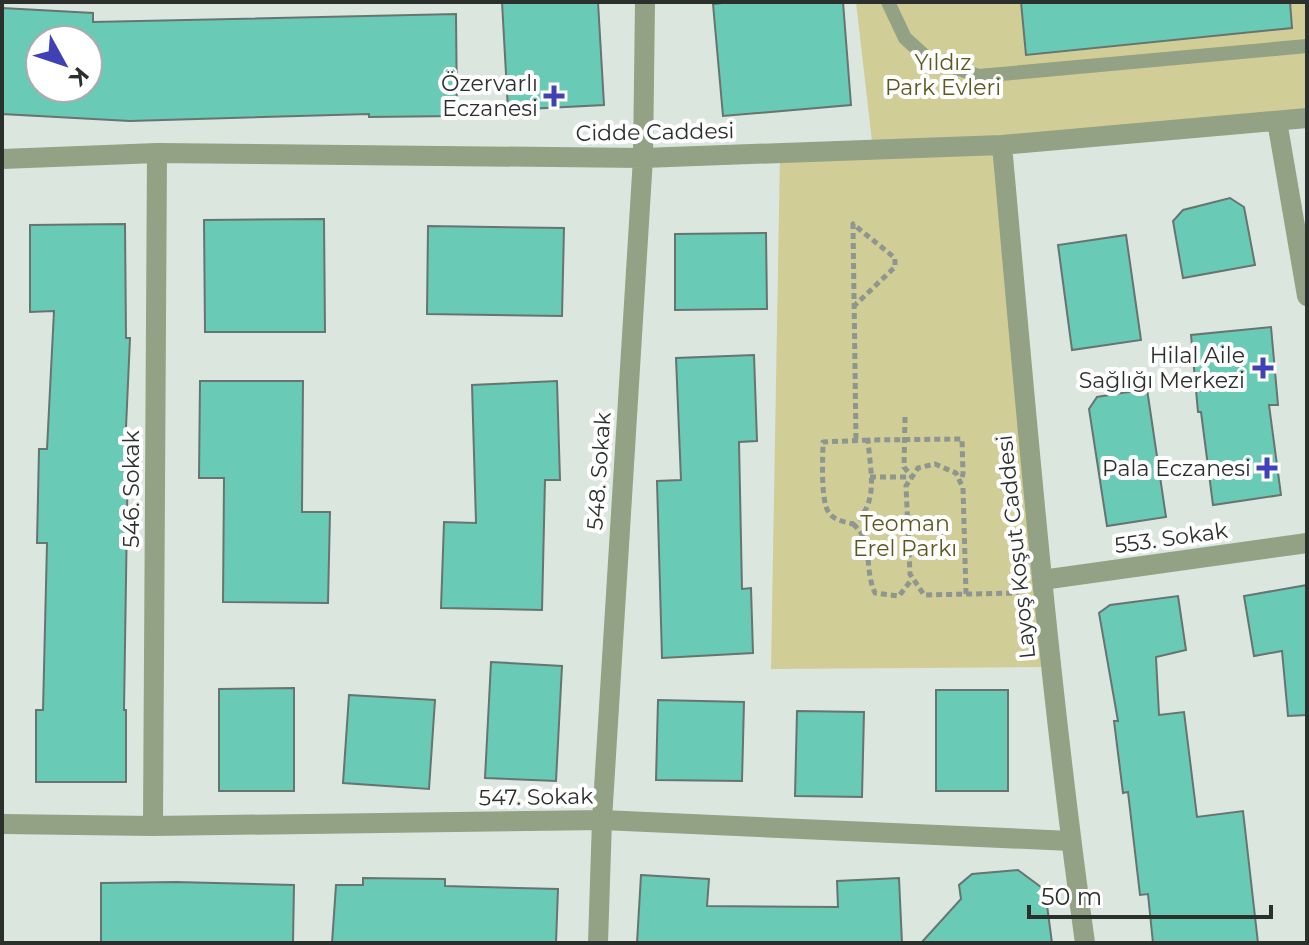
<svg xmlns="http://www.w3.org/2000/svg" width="1309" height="945" viewBox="0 0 1309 945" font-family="Montserrat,sans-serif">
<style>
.green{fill:#d1cd97}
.building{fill:#69cab5;stroke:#677470;stroke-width:2;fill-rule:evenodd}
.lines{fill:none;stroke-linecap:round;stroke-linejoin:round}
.path{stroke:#8d968f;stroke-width:5;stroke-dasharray:6 4;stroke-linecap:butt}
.service{stroke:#93a184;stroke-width:14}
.minor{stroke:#93a184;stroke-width:20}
.poi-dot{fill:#4041b6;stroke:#fff;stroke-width:3}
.labels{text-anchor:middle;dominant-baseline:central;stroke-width:8;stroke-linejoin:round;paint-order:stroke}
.park-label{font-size:22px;fill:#5d581f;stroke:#fff}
.poi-label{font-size:22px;fill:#2c302d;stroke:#fff;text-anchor:end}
.street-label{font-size:22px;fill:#2c302d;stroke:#fff}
</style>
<rect width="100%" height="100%" fill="#dbe7de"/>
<path class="green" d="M856 2H1307V118L1002 145 1052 667 771 669 780 154 873 150Z"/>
<path class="building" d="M502 2H598L604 105 508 110Z
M731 2H843L851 105 723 116 713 4Z
M1021 2H1290L1292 28 1026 55Z
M2 8 93 13V22L456 14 457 116 369 117V114L130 121 2 114ZM40 40H88V88H40Z
M1230 198 1244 207 1255 265 1183 278 1173 221 1183 210Z
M324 219 325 332H205L204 220Z
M125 224 126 338H130L125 450H128L124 710H126V782H36V710H43L47 543H37L39 449H47L54 311 30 312V225Z
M428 226 564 228 562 316 427 314Z
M766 233 767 309 675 310V234Z
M1126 235 1141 340 1072 350 1058 245Z
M1271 327 1278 405H1269L1281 495 1213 505 1201 412H1198L1191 335Z
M754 355 757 441 739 442 742 589 751 588 753 653 662 658 657 481 681 480 676 358Z
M200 381H303L302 512H330L328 603 223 602 224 478H199Z
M557 381 560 480H545L542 610 441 608 444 522 476 523 472 385Z
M1147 389 1166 517 1107 526 1089 409 1097 397Z
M1307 585V715L1288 716 1282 651 1254 656 1244 596Z
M1178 596 1186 650 1156 657 1159 715 1184 712 1197 817 1243 811 1258 943H1153L1148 894 1140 895 1128 792 1123 793 1114 721H1118L1099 613 1110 605Z
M491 662 562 666 556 781 485 778Z
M294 688V791H219V689Z
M936 690H1008V791H936Z
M349 695 435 700 429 789 343 783Z
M658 700 744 702 742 781 656 780Z
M797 711 864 712 862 797 795 796Z
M1018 870 1045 890 1052 943H921L961 899 959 885 972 874Z
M641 875 709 879 707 906 838 907 837 881 899 878 902 943H637Z
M363 878 445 879V886L558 889 556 943H332L336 885H363Z
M176 882 294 885 293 943H101V883Z"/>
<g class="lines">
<path class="path" d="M853 307 895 267V258L853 224 856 440
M905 417 904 467 912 477
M868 440 823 442C823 458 820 500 829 513 834 520 845 522 853 524 880 504 870 470 868 440L962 439 963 474 961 481
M870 477H911
M853 524C875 543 863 567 875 593L899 596 912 579
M966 594 963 488 956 473 935 464 918 468 906 486 910 574 924 595 1019 593"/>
<path class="service" d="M888 2 905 38 927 58 979 76 1307 46"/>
<path class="minor" d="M1277 121 1307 296
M1002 145C1026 411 1048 678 1085 943
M2 159 157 153 643 158 1002 145 1307 118
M1042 580 1307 543
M2 824 153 826 602 820 1071 841
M153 826 157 153
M598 943 602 820 643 158 645 2"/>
</g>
<g class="poi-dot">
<path d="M550 84h8v8h8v8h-8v8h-8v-8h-8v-8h8z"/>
<path d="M1259 356h8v8h8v8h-8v8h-8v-8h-8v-8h8z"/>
<path d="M1263 456h8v8h8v8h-8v8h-8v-8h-8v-8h8z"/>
</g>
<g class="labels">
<g class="park-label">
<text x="943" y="62">Yıldız<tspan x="943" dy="25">Park Evleri</tspan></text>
<text x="905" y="523">Teoman<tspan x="905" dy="25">Erel Parkı</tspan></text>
</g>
<g class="poi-label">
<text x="538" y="83">Özervarlı<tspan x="538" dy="25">Eczanesi</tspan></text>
<text x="1245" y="355">Hilal Aile<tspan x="1245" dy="25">Sağlığı Merkezi</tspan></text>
<text x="1251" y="468">Pala Eczanesi</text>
</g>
<g class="street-label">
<text transform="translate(655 132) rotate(-1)">Cidde Caddesi</text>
<text transform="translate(599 471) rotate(-86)">548. Sokak</text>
<text transform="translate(131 489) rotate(-90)">546. Sokak</text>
<text transform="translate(1171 538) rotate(-8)">553. Sokak</text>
<text transform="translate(1016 547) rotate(-96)">Layoş Koşut Caddesi</text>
<text transform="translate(536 797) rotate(-1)">547. Sokak</text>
</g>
</g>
<rect width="1309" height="945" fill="none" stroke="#2c302d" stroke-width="8"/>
<g transform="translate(64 64) rotate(130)"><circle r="38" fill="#ffffff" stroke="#abacab" stroke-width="2"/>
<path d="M0-6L14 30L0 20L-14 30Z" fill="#4041b6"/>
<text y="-12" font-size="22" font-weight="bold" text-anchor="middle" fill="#2c302d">K</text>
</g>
<path d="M1029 905v12h242v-12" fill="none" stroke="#2c302d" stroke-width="4"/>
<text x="1041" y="905" font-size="24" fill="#2c302d" stroke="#ffffff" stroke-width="6" paint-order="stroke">50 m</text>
</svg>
